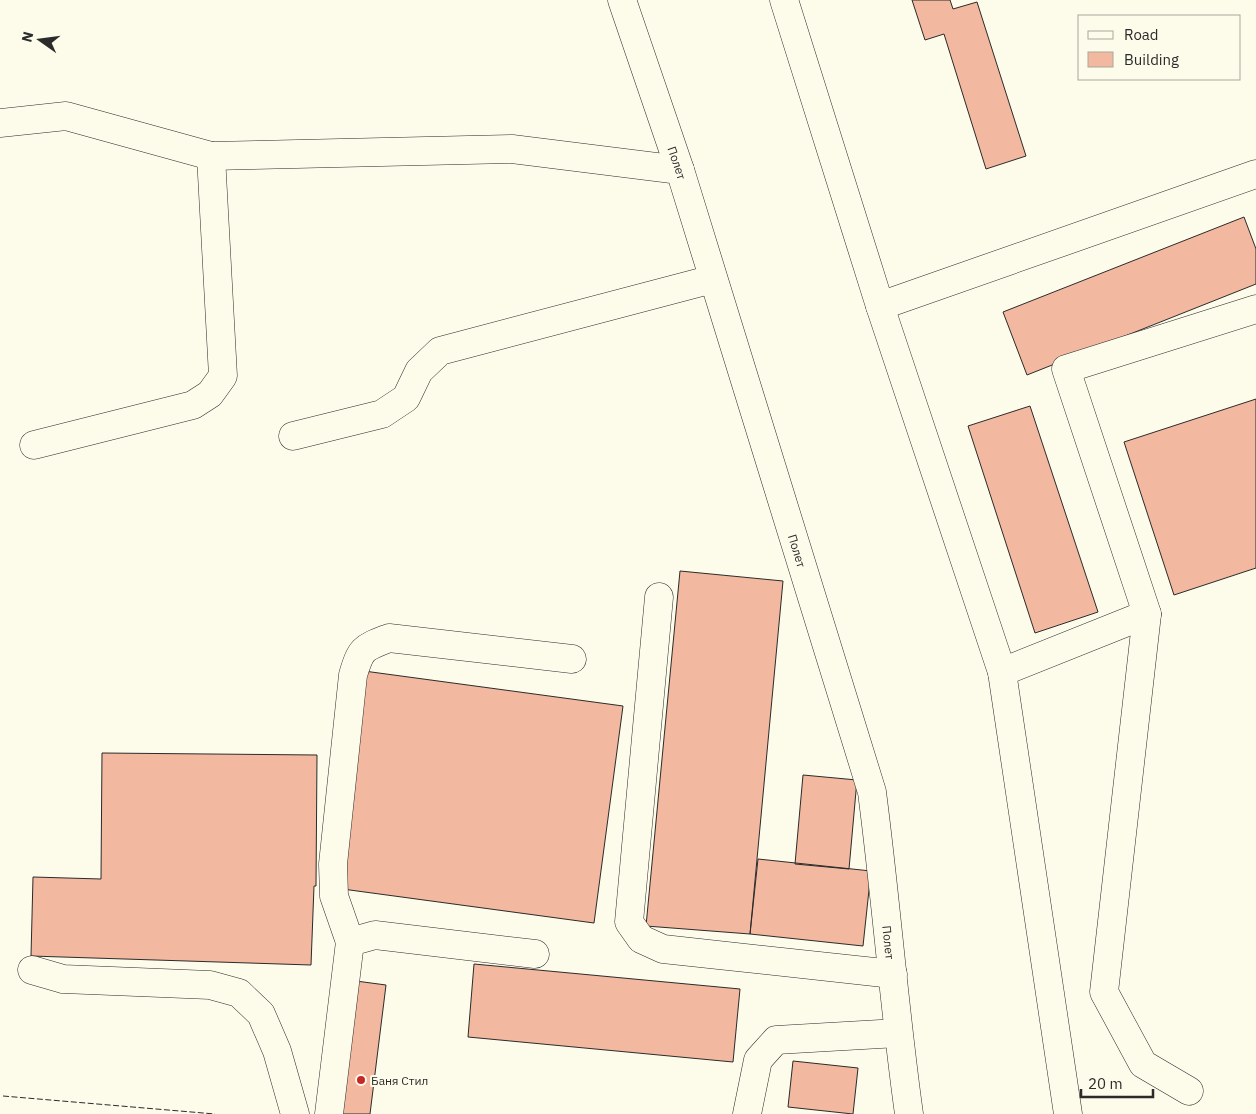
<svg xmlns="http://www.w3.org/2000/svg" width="1256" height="1114" viewBox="0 0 1256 1114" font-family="'IBM Plex Sans',sans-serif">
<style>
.building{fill:#f2b8a0;stroke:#2b2b2b}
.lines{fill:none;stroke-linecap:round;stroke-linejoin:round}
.minor-casing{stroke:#2b2b2b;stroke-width:29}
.minor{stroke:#fdfbea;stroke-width:28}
.fence{stroke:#2b2b2b;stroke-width:1;stroke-dasharray:6 2.5;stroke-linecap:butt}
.poi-dot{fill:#c62828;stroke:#fdfbea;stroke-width:2}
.labels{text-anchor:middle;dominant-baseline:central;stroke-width:4;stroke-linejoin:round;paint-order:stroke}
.street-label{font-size:12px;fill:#2b2b2b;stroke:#fdfbea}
.poi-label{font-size:12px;fill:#2b2b2b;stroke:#fdfbea;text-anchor:start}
</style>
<rect width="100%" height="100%" fill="#fdfbea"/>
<path class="building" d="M912 0H950L953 9 977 2 1026 156 986 169 944 34 925 40Z
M1244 217 1256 249V284L1027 375 1003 312Z
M1256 399V568L1174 595 1124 442Z
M1030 406 1098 612 1035 633 968 426Z
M680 571 783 581 750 934 646 926Z
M364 671 623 706 594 923 335 888Z
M102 753 317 755 316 886H314L311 965 31 956 33 877 101 879Z
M803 775 857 780 849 869 795 864Z
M758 859 871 871 863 946 750 934Z
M474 964 740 989 733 1062 468 1037Z
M356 981 386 985 370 1114H339Z
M793 1061 858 1068 853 1114 788 1107Z"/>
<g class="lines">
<g class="minor-casing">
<g id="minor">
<path id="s1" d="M622 0 680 170 872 792C886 899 894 1007 909 1114"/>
<path d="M784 0 880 306 1002 672 1068 1114"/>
<path d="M0 123 66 116 211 156 512 149 680 170"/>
<path d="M880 306 1256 174"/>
<path d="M293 436 382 414 406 398 419 371 440 351 713 279"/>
<path d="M34 445 193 405 210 394 223 376 211 156"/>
<path d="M659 597 629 922 641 939 663 949 893 974"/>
<path d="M1147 614 1104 992 1143 1064 1189 1091"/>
<path d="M1002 672 1147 614 1066 369 1256 309"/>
<path d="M350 942 334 896 333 864 353 675C361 648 363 648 389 638L572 659"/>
<path d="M32 970 63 979 210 985 239 993 261 1014 277 1051 295 1114"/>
<path d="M329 1114 350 942 375 935 535 954"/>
<path d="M747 1114 758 1060 776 1040 898 1033"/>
</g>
</g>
<use href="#minor" class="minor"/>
<path class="fence" d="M3 1096 215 1114"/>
</g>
<circle class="poi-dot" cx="361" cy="1080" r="5"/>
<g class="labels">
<g class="street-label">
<text stroke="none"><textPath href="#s1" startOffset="172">Полет</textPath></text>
<text stroke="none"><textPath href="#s1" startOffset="578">Полет</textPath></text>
<text stroke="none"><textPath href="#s1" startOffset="982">Полет</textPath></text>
</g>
<g class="poi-label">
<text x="371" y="1080">Баня Стил</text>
</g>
</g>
<rect x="1078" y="15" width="162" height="65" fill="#fdfbea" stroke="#a9a89e"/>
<rect x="1088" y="31" width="25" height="8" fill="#fdfbea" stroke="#a9a89e"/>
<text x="1124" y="40" font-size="15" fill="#2b2b2b">Road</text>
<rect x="1088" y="52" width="25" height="15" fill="#f2b8a0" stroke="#a9a89e"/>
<text x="1124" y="65" font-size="15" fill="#2b2b2b">Building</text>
<g transform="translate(40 40) rotate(284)" stroke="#fdfbea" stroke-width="4" paint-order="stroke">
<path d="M0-4L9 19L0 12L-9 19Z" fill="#2b2b2b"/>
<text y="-8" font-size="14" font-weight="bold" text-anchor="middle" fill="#2b2b2b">N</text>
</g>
<path d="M1081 1089v8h72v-8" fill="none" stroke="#2b2b2b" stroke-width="2.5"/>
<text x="1088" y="1089" font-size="15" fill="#2b2b2b" stroke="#fdfbea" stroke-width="4" paint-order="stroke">20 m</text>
</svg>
